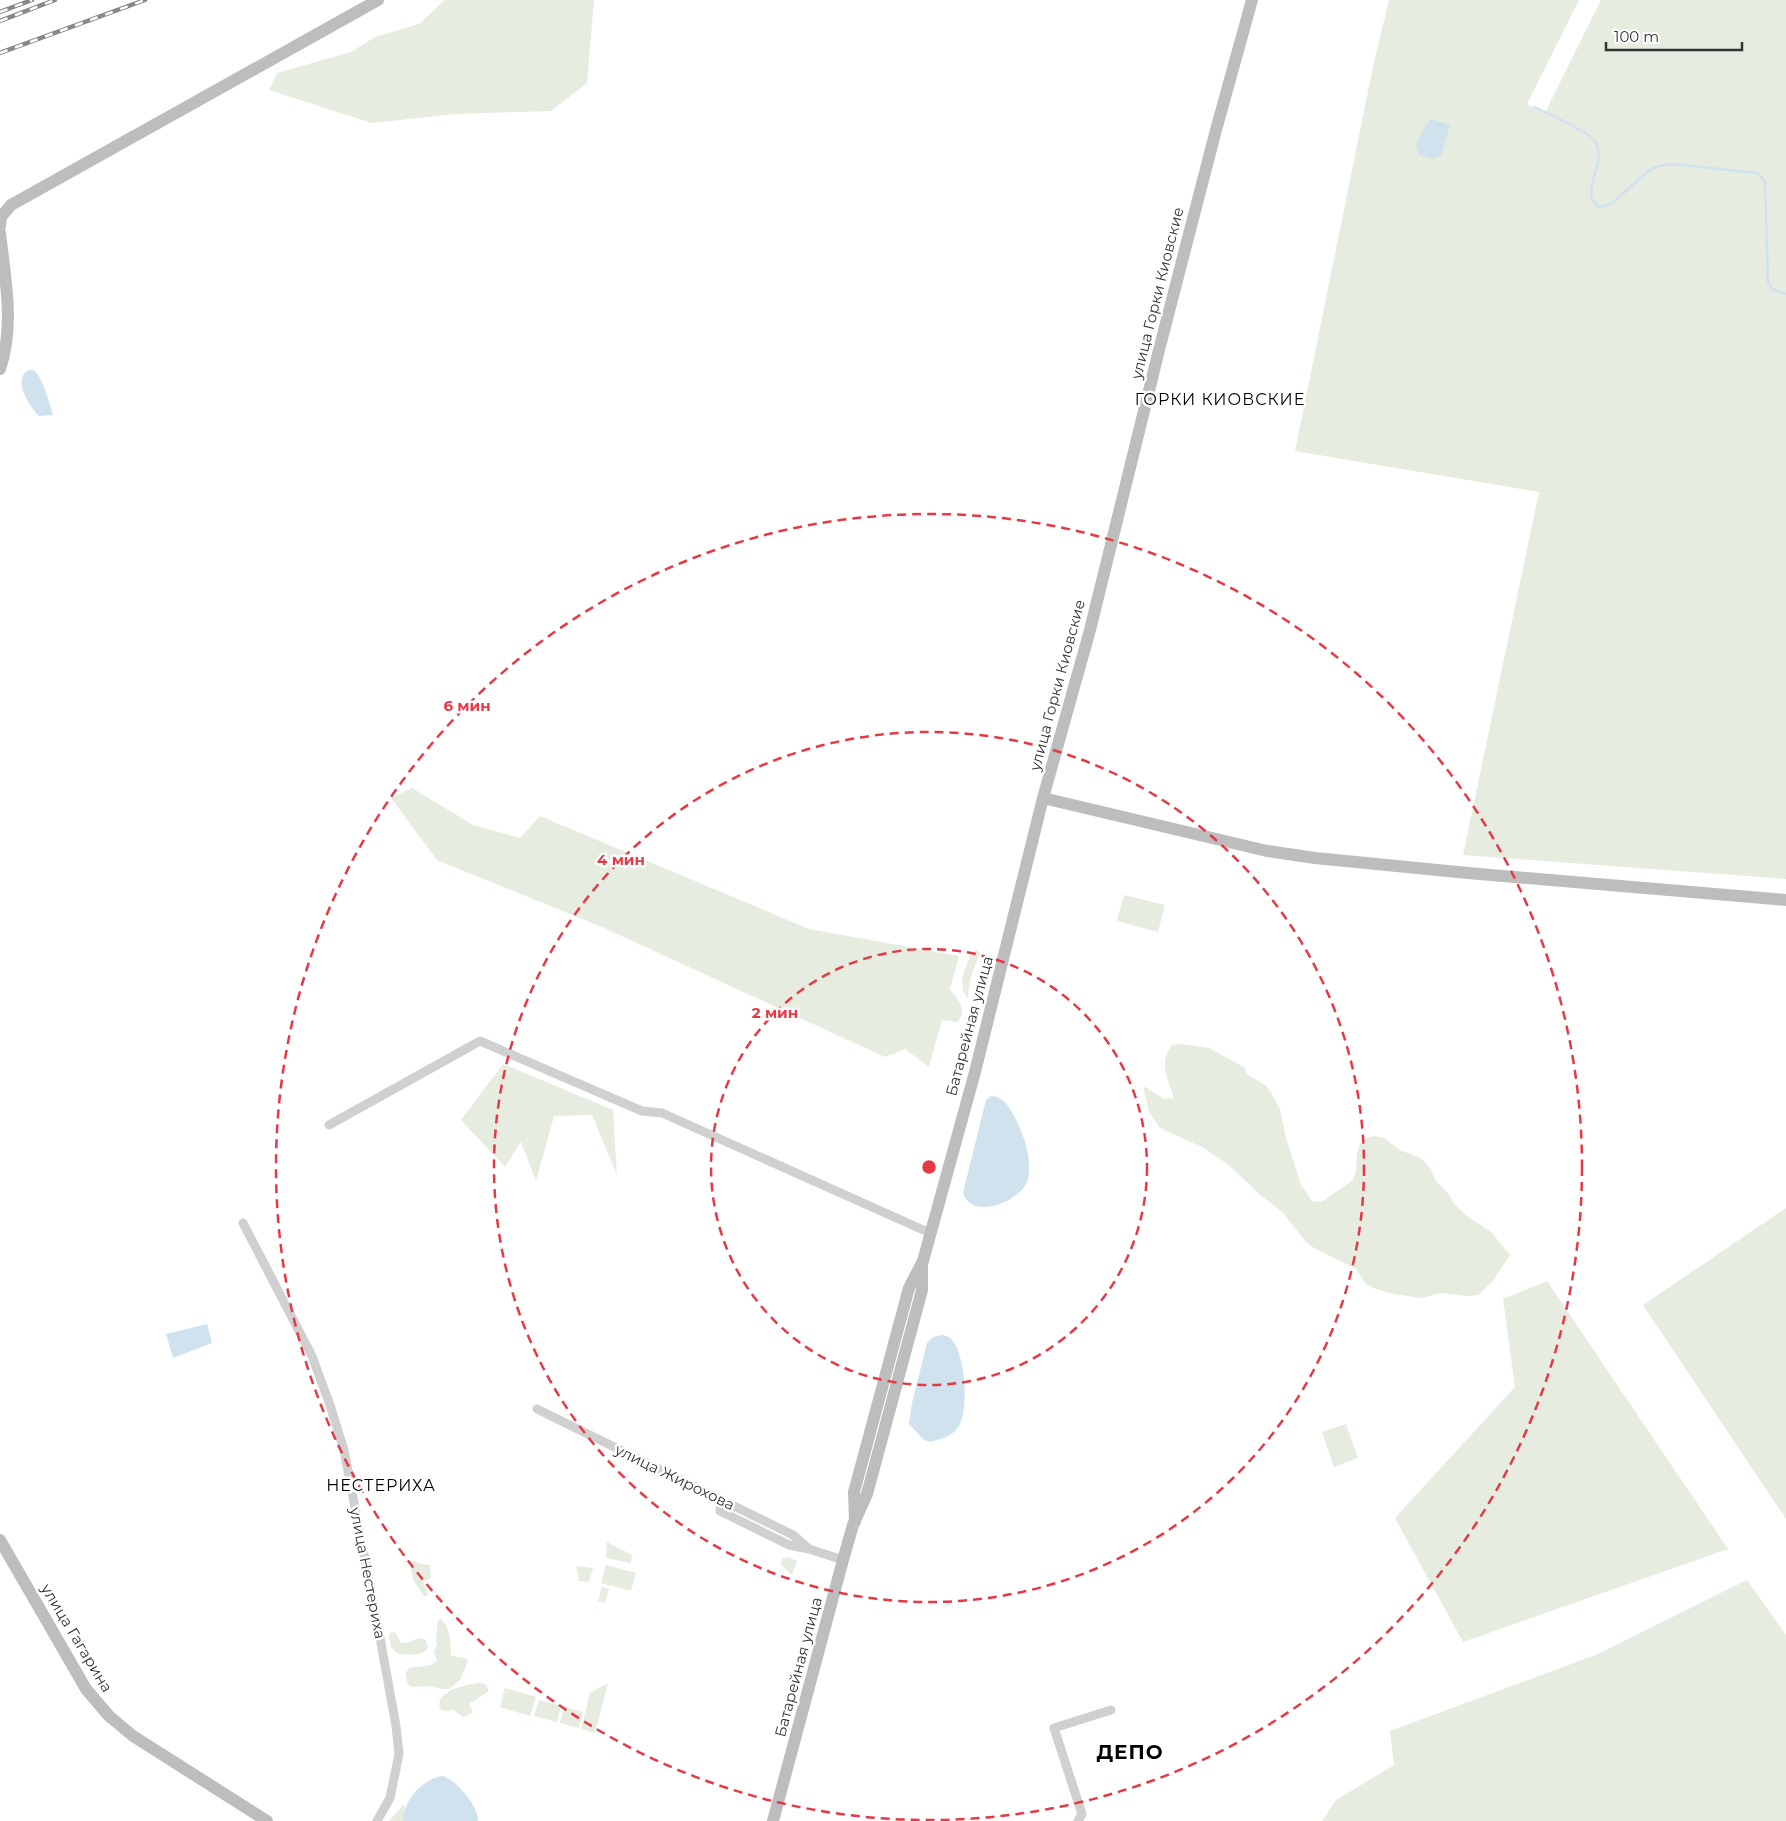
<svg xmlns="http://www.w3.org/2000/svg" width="1786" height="1821" viewBox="0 0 1786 1821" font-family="Montserrat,sans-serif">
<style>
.green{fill:#e6ecdf}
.water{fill:#cfe2ee}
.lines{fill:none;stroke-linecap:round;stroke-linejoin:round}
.stream{stroke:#cfe2ee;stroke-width:2.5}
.street{stroke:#d0d0d0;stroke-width:9}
.secondary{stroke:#bdbdbd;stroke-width:12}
.rail-casing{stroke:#888;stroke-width:4.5}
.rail{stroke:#fff;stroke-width:2.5;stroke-dasharray:8;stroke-linecap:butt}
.ring{fill:none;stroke:#e63946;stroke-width:2.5;stroke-dasharray:9 6}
.labels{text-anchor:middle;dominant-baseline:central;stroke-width:5;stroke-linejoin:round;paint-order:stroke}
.street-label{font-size:15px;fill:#333;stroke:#fff}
.neighbourhood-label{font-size:16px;letter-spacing:1px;fill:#000;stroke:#fff}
.district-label{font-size:20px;font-weight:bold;letter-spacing:1px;fill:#000;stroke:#fff}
.centre{fill:#e63946;stroke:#fff;stroke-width:2.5}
.ring-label{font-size:15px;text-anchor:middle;font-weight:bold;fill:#e63946;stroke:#fff;stroke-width:5;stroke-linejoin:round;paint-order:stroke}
</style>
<rect width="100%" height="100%" fill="#fff"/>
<path class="green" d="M445 0H594L587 83 551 111 456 114 372 123 269 90 277 73 351 52 375 37 419 24Z
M1389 0H1579L1527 104 1545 113 1601 0H1786V879L1463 855 1539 492 1295 451 1374 62Z
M412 788 473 825 520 838 540 816 809 929 959 956 950 989C959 1001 967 1007 958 1022L942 1020 929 1067 905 1049 885 1057 602 927 437 860 391 798Z
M1124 895 1165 905 1158 932 1117 921Z
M977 950 980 954C973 968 968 983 968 999L963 991 962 978 970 956 973 952Z
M1181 1044 1209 1048 1244 1067 1248 1075 1265 1085 1271 1092 1280 1109 1286 1138 1301 1185 1312 1201 1321 1202 1352 1181 1356 1172 1357 1153 1360 1144 1366 1138 1375 1136 1384 1138 1400 1150 1418 1157 1425 1162 1431 1170 1435 1180 1449 1194 1453 1203 1467 1216 1491 1232 1510 1255 1492 1282 1478 1295 1468 1296 1440 1293 1422 1298 1393 1294 1373 1288 1365 1283 1356 1269 1314 1248 1306 1242 1283 1213 1258 1193 1230 1166 1204 1148 1160 1128 1149 1112 1143 1086 1165 1099 1174 1098C1168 1079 1158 1063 1172 1045Z
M503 1064 613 1110 617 1175 592 1115 554 1116 536 1181 521 1142 505 1167 461 1120Z
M1786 1208V1519L1643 1305Z
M1547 1281 1728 1549 1463 1642 1395 1518 1515 1387 1503 1299Z
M1346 1424 1358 1458 1334 1467 1322 1432Z
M607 1542 632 1555 631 1563 606 1558Z
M788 1557 797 1561 792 1575 781 1565 782 1558Z
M414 1561 421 1564 430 1565 431 1578 423 1582 428 1594 427 1596H424L413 1580 410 1562Z
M606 1565 636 1573 631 1591 601 1583Z
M576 1566 593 1568 589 1582 579 1581Z
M1747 1580 1786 1635V1821H1322L1336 1800 1394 1765 1390 1731 1598 1654Z
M602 1587 609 1589 605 1603 598 1601Z
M440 1619C451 1625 451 1646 451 1656L466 1658 468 1662 460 1680 449 1689H442L429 1686 412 1687 408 1684 405 1674 409 1668 431 1665 437 1661 434 1652 437 1645 436 1637 438 1620Z
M392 1632 396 1633 400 1642C411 1646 416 1634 426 1640L428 1648C422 1657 408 1654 398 1654L391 1647 389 1636Z
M482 1683 486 1685 489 1691 469 1704 473 1712 467 1716 463 1717 453 1710 444 1711 440 1709C434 1690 468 1684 482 1683Z
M608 1683 595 1733 581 1729 590 1693Z
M505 1688 536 1697 530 1716 500 1707Z
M539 1700 561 1706 557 1722 534 1716Z
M564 1707 583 1712 579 1728 560 1723Z
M403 1805 405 1806 403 1821H389Z"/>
<path class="water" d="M1430 119 1450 125 1441 155 1433 159 1419 155 1416 143Z
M29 370H34C45 382 48 400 53 415L39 416C30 407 11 379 29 370Z
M991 1096C1003 1096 1010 1108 1015 1118 1024 1134 1035 1167 1026 1184 1016 1203 972 1220 963 1193L986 1100Z
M207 1324 212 1343 173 1358 166 1334Z
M942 1335C944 1335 948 1337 949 1337 966 1349 970 1414 957 1429 950 1437 940 1439 930 1442L924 1440 909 1424 912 1403 927 1343 933 1337Z
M443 1776C457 1781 478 1805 478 1821H403C403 1801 423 1778 443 1776Z"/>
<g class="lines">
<path class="stream" d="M1535 107C1549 115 1584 129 1594 140 1610 160 1578 191 1598 207L1611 204 1652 168 1671 164 1757 173 1765 181 1768 282 1772 289 1786 294"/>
<path class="street" d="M329 1125 480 1041 642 1111 662 1113 930 1233
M243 1223 312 1356 330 1405 344 1450 379 1632 396 1726 399 1754 390 1798 377 1821
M537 1409 793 1535 809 1549
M721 1499 720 1511 789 1545 809 1549 843 1560
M1078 1821 1082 1814 1054 1728 1111 1710"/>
<path class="secondary" d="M0 226 1 217 11 205 378 0
M0 233C5 278 15 326 0 369
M1043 798 1267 851 1315 858 1468 873 1786 900
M855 1522 854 1492 909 1288 923 1261 975 1072 1043 798 1090 630 1159 350 1216 130 1252 0
M0 1540 86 1689 109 1716 133 1736 267 1821
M773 1821 843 1560 853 1525 867 1494 922 1290V1266"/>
<g class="rail-casing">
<path id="rail" d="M0 12 32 0
M0 21 55 0
M0 53 145 0"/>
</g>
<use href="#rail" class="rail"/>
</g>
<g class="ring">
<circle cx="929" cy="1167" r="218"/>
<circle cx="929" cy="1167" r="435"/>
<circle cx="929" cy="1167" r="653"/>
</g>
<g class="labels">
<g class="street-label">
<text transform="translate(1157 293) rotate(-76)">улица Горки Киовские</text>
<text transform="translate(1057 685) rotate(-75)">улица Горки Киовские</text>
<text transform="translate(969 1026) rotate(-75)">Батарейная улица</text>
<text transform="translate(675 1477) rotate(26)">улица Жирохова</text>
<text transform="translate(368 1573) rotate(79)">улица Нестериха</text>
<text transform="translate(77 1638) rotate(59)">улица Гагарина</text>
<text transform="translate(798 1667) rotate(-75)">Батарейная улица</text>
</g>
<g class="neighbourhood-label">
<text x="1220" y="399">ГОРКИ КИОВСКИЕ</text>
<text x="381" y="1485">НЕСТЕРИХА</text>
</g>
<g class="district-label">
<text x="1130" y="1752">ДЕПО</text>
</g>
</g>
<circle cx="929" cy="1167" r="8" class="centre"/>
<g class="ring-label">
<text x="467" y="711">6 мин</text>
<text x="621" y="865">4 мин</text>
<text x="775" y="1018">2 мин</text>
</g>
<path d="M1606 42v8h136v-8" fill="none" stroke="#333333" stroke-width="2.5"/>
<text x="1614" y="42" font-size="15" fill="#333333" stroke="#ffffff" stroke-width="4" paint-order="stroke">100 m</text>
</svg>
